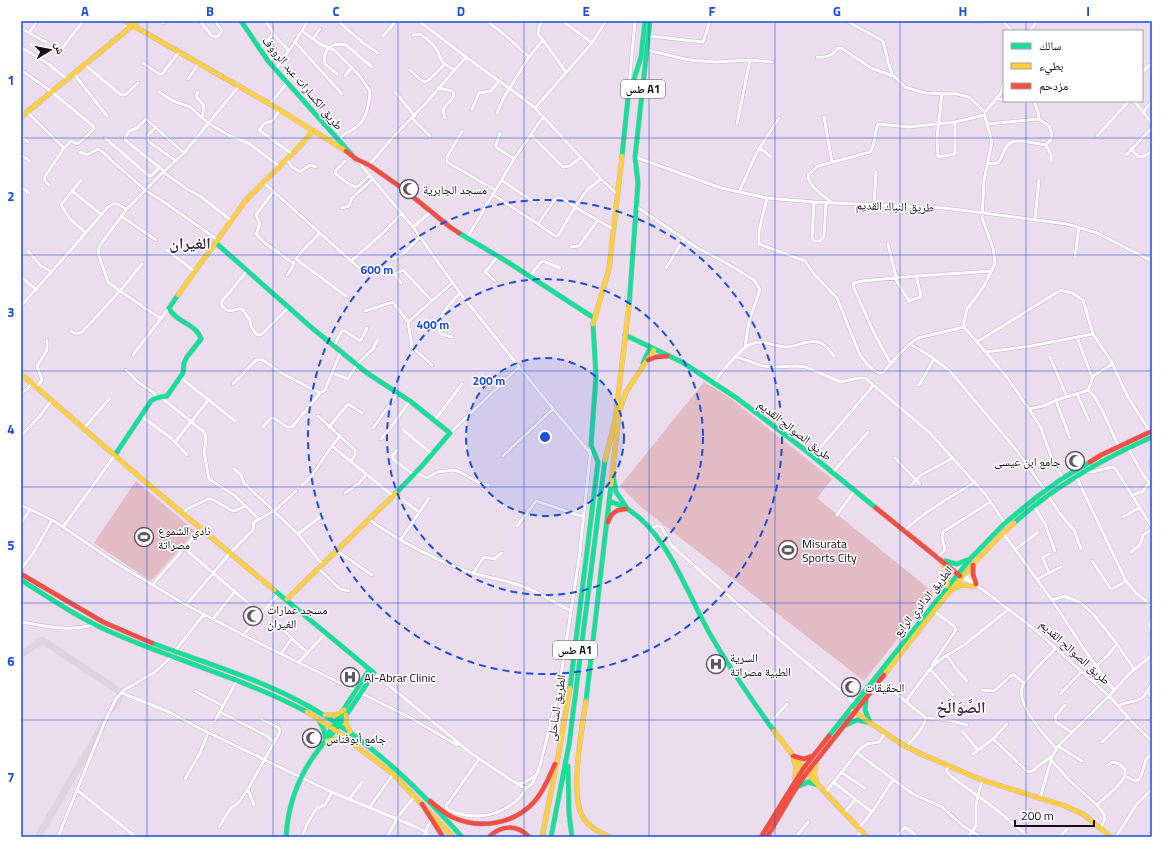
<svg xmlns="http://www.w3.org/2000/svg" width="1173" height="858" viewBox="0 0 1173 858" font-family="'Titillium Web','Noto Naskh Arabic',sans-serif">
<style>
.green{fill:#e3bbc4}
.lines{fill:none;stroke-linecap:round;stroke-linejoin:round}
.taxiway{stroke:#ded4df;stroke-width:7}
.street-casing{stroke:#c5b9c6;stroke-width:4}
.fast-casing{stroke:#c5b9c6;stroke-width:5.5}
.slow-casing{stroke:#c5b9c6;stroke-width:5.5}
.jam-casing{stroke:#c5b9c6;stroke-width:5.5}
.street{stroke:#fcfafc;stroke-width:3}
.fast{stroke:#16e098;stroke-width:4.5}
.slow{stroke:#ffcf43;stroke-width:4.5}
.jam{stroke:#f24e42;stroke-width:4.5}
.grid{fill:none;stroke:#1d4ed8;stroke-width:1;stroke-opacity:0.55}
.ring{fill:none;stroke:#1d4ed8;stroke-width:2;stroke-dasharray:7 5}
.labels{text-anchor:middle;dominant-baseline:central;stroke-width:3;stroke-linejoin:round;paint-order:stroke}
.shield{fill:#fff;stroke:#5c565d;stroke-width:1}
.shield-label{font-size:11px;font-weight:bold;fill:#160d17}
.street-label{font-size:12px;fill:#160d17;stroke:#fff}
.poi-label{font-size:12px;fill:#160d17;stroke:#fff;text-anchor:start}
.district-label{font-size:16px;font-weight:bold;fill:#422e45;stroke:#fff}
.centre{fill:#1d4ed8;stroke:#fff;stroke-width:2}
.ring-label{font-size:12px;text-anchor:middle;font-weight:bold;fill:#1d4ed8;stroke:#fff;stroke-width:3;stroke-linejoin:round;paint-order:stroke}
.neatline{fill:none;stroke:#1d4ed8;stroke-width:1.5}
.grid-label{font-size:13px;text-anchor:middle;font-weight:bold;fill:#1d4ed8}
</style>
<rect width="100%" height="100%" fill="#ecddee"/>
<path class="green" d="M704 382 730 398 832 479 817 498 934 593 864 681 641 507 620 486Z
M136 481 195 531 151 581 94 543Z"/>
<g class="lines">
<path class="taxiway" d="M21 655 42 640 122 693 112 709
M38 837 104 723"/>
<g class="street-casing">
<path id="street" d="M37 21 29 33 46 42
M200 21 211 35 215 37 218 36 222 31 215 21
M265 21 272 30 273 34 289 51
M338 21 362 42 378 53
M419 21 466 57 520 96 535 108 601 179 617 194
M487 21 505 35 529 57 504 97 497 113
M563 21 592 43
M847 21 883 41 889 65 892 74 905 87 925 93 957 94 969 97 985 112V117L992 142 984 180 982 218 993 248 995 263 984 286 967 309 964 322V327L1006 376 1029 409 1041 428 1053 462 1063 478
M1002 21 1013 31
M975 22 987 21
M163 23 165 21
M21 28 29 33
M302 31 320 44 334 50 359 75 370 91C369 104 367 120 355 128 347 134 346 130 339 141
M1030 31 1037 21
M413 35 420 34C426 38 433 44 437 50 440 55 439 60 445 64
M383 36 396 21
M649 36 703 42 710 21
M313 39 320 29
M543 40 566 72
M295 42 342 94
M21 47 50 65 68 80
M260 49 273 34
M647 50 689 60 717 62 750 60 772 62
M60 51 83 21
M529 57 543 40 538 34 539 27 542 21
M817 57C826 58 832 56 838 48H841L871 68 893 76
M143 63 159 74H162L179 52
M85 65 121 95H125L138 83
M276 69 295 42 308 21
M21 70 52 92 93 126 94 129 80 142 77 144 71 141 64 148 44 178 45 181 49 185
M410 70 422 81 425 82 430 79 445 64 454 70
M1142 72 1150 65
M74 74 107 116
M337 74 325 64C322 48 333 42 346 45L372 67
M345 76 352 67
M188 79 199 63
M629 87 635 21
M438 88 452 91 454 94C452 105 439 104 445 118
M159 92 173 101 190 107 208 123 230 136 250 144 279 166
M198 92 196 96 204 106 202 118
M395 92 415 116
M942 93 937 138 938 157 955 154V122
M996 98 1004 100
M1034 101 1038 112 1039 119
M1134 101 1152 123
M270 104 287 83
M535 108 592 43 606 21
M472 109 479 93 491 91 499 81
M280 110 272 121 265 123 259 130 292 154
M27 112 64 148
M985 112 1001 93 1004 81
M1143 112 1152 102
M824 117 832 162
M412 118 430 136
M737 124 750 60
M987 124 1039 119 1049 126 1052 134 1051 139 1046 145
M156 127 147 136 148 141 176 161
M462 131 447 157V162L495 190
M500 133 496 144V147L514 159
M531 135 563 167 570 166 581 157
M21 136 28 142
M1097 136 1129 101
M105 138 149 176H151L160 167
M760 148 771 157
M1131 149C1139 159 1142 159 1152 151
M80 152 87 155 98 149 103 152 111 160 145 190 161 200 218 240
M21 155 30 161
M1126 155 1152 128
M635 157 721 188 767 198 814 202 945 208 1067 224 1097 233 1152 261
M356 159 413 227 460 293 540 393 590 453
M287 160 292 167 300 172 310 165 316 167
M345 161 336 170 335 173C341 178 350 187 357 187L369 176
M987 164 998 163C1002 158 1003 151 1007 146 1012 136 1036 144 1046 145L1051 155V161
M369 165 394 136 426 103 466 57
M164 171 125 140V138L129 131 137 128 146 119 184 153
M163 172 187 189 200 196 232 221
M601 179 587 190 575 207 562 198H556L538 224 555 236H558L575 207 613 229
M81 180 61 205 70 219 86 233
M501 180 536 203
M263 182 359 268
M21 187 29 193
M72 191 101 214
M273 192 256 215 260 224 256 234 266 244 293 263
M739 192 757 152 779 118
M492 194 538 224
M767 198 759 231V244L805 261 815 275 837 298 860 355 867 364 875 371 879 373H882C894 361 904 346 918 338L964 327
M814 202 812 238 814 241H820L824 236 826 203
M832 203C824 196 808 186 808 175L818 166 870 152C876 144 874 133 878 124L909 127 955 122 985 115
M874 205 876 172
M637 207 696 247 726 263 754 280 758 286 760 290 749 321 745 347
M342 208 349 206 352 198 372 180
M127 209 100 245 98 253 108 282 120 291 142 264
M121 216 156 240
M1035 219 1039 180
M413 227 431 212
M320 233 302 251 296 259 346 296
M467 238 514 159 543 117
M888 244 896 277
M571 247 579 246 598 220
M167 250 195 272
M28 251 41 266 52 272
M1075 257 1079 227
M393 259 403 254 421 236
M351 261 382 234 402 213
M666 268 684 239
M247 271 222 301 221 304 225 309 229 311 238 309H242L250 320 251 326 256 334 259 335 262 334 289 307
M287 275 292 268 294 262
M530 276 540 263 543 261 560 268
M21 277 37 290
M895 278 909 301 920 297 921 295 916 276
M495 281 485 272 498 256
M401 283 395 274 403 270 432 301
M21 306 77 243 108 207 115 203 127 209 158 177 184 153 239 86
M365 311 393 302 408 322 412 347 432 365
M408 322 452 283
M71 331 76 334 82 332 120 291 161 319
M452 337 441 334C432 320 451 303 460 293
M1077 337 1092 377
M977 342 1061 290 1072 293 1083 300 1093 334 1111 361 1128 397 1150 432
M910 344 930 356 950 371 1018 452 1045 490
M334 345 342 331H345L360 341 361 340 367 328
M986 352 1031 346 1093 334
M133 355 169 308
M737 357 763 366 775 367 796 366 806 367 841 382 858 378H865L930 433 985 494 1005 523
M1050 357 1067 397
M891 364 874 333 853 286 854 283 862 281 916 276 992 271
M126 370 138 382 154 393 158 398
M335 374 348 379 357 364 373 349 378 339
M180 377 235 421
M714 382C721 373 741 348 751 344 764 339 775 347 787 347 797 347 808 339 818 342 825 343 830 351 834 356
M233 384 256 360H263L283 374 320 393 325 390 341 351
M919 385 934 359
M36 388 42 380 37 366 47 350V340
M1088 390C1099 397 1112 433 1118 446
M21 394 32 384
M1077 394 1089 421
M162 398 205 433 206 440 204 452 209 479 234 495 259 519
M1056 401 1070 438
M1029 409 1043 406 1060 399 1086 391 1089 388 1093 376 1113 364
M141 416 171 438 187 455
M318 416 355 450V455L351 461
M435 420 462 384
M263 427 271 418H274L287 427H292L320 393
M329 427 348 404 362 413
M84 428 110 398
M373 428 398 393
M403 430 432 454
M450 433 519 367
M21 436 39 417 51 401
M340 436 332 446 393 496
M381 439 394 423 410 401
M175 442 209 399
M1128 448C1135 459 1140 472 1149 483L1142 492 1137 493 1132 496
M819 449 873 386
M397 450 392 456 393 459 414 475
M503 456 553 409
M895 458 920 484
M1152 460 1151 463 1152 469
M234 469 241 475 244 483 298 534 322 564
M1084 471 1093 472 1111 467 1115 468 1152 527
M833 472 868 432
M416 473 427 478 437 472 454 470 460 472 481 484 489 485
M1076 476 1126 581 1136 593 1152 606
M302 485 310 478 332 446
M910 486 921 475 953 458
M345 493 358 484 367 474
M395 494 419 512
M1048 495 1060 514 1074 530 1081 549
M21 505 54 521 113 561 186 605 255 641 411 718 457 745
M1034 506 1045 524 1055 551
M183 513 187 509 208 499H212L217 502 233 511 237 510 245 506
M837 515 855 490
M1123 517 1140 507
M368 519C397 539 433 559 466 571 483 577 502 579 519 585 537 591 554 602 571 611
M21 524 30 509
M517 526 536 501 584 517
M63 527 115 455
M650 530 656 526H660L662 528 672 546 764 627 855 703
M904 531C925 511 951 497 975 482
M1003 533 1052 600 1084 649 1114 690
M298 534 324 514
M401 539 429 498
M184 548 261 614
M336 550 372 575
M1015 550 1038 532
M1131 552 1140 545 1143 535 1152 529
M1049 554 1043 557V559L1049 573
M938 557 945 550 942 537 943 532 990 502
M1092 561 1111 589 1114 588 1126 581
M318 568 340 589 349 591
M21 569 34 552 52 520
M473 573 484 557 494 559 502 553
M964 575 976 584
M962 577 983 590 1033 628 1109 696 1136 726 1152 741
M1037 579 1061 567
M152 585 202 528
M1052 600 1064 596 1081 603 1094 615 1117 644 1134 669
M186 605 231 552 253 530 254 522 274 511 296 491
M1152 618 1149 624 1152 634
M213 619 235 591
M21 622C48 626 66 632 94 625
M278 625 292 638 281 654
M243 635 279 593
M292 639 308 653
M1056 648C1049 656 1024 679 1022 688 1017 706 1045 736 1056 748
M175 651 204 614
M947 656 957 670 967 681
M299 662 326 633
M932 665 956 630 954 626 935 612
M1096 666 1108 655 1117 644
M930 669 953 695
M374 673 472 754 520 786 526 788 532 784 539 769 558 695 579 559 591 447
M880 681 925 717C927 726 912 740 906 747
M982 690 994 691 1013 674 1024 683
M195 691 223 706
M1147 691 1152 698
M122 693 169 712 201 729 327 790 414 826 426 832 430 837
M1060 694 1082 671
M906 701 930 669 941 659 964 645 1009 609
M1065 705 1055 717 1056 722 1071 732
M1119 706C1126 701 1134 703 1140 699 1146 696 1148 689 1152 684
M220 712 267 736 274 742
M926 718 948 720 967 725
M215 721 237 680
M769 724 787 704
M962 731 978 750
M993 739 1028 772 1032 771 1053 755
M1102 742 1128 717
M1058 746 1082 761
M857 753 913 794 942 807 963 826 981 837
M973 754 993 739 1007 724
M479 759 446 806 448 810C468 818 487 819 506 808 515 803 522 797 526 788
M1051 760 1070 781 1097 805 1104 814 1105 818 1101 828
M948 766 946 771 953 778 997 810 1029 837
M841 772 865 788
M1125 776 1135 781 1140 779 1146 760 1152 753
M185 779 200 753 208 733
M833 782 872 812
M516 783H524L536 775
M248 789 254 805
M826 792 859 750 867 744 879 742 885 733
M1040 798 1052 757 1058 746 1109 696 1129 674 1152 655
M349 799 362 782
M1097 805C1106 795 1118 789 1125 776V769L1119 764 1113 762 1108 765
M369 808 393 774
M844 814 855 799
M396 819 415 796
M219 827 230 809 239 802 248 789 280 732 279 728 261 719
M858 829 872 812 893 780
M58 837 77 790
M136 837 77 790 106 719 116 699 124 690 155 672 172 656
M302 837 307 824 315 811 317 808 325 805 332 792
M387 837 397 819
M423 837 431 820
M796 837 808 822
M857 837 861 832
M896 837 905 827 917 836
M968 837 976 826V804L982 780
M1060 837 1067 829
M1116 837 1136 805 1152 789"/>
</g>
<g class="fast-casing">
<path id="fast" d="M241 21 268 61 352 155
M622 156 628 98 641 57 645 21
M459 233 506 261 594 318
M216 243 312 328 367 373 410 401 450 433 421 467 396 493
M629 306 638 183 635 157 650 21
M625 335 682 362 738 399 805 450 876 508
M643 363 650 348
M115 455 151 401 156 398 167 396 183 373 184 363 187 357 201 339C196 323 176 323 169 308L178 295
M613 475 616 492 627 508
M609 501C614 503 621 505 626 508 668 533 687 594 710 634 729 667 751 699 774 731
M1014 523C1055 486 1102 459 1152 437
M945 561 957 564 967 560
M21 580C51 599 80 619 113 633 177 661 245 679 307 712
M274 590 374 673C361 692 349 713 334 731 331 736 326 740 322 745 300 772 288 802 286 837
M152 643C205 663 261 679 310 707 369 740 417 787 462 837
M570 688 598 462 591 445 596 376 593 324
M866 700 865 710 869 720
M586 701 611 485
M319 720 324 730 325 738
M846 725 857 720 868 722
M829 736 971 558 1005 523 1038 496 1063 478 1090 462
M326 737 369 670
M568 766 569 814 572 837
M799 786 808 782 818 785
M551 837 569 745 605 460"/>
</g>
<g class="slow-casing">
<path id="slow" d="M125 21 270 104 346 151
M21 117 138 21
M178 295 246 200 299 147 313 131
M593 324 609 269 622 156
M21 374 142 479 274 590
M605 460 615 421 629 306
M611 485 619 412 626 392 654 350
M943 563 948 574 947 586
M953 589 962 585 975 586
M287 599 396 493
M884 675C925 623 964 568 1014 523
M586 701C582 728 569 795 583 817 589 828 600 832 610 837
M853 711 900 743 921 754 982 780 1065 806 1083 814 1111 837
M307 712 335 730 393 774 453 837
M325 715H336L344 710
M346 715V723L350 732
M774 731 806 772 867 837
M327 741 336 739 347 740
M793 756 796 767 795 779
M816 763 814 774 818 785
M542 837 558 757 570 688"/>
</g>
<g class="jam-casing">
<path id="jam" d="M346 151 356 159 369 165 402 188 450 227 459 233
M648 360 656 357 667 356
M1090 462 1101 455 1152 431
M876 508 960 576
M608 522C611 513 616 509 626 509
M973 565V574L976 584
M21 574 103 622 152 643
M793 756 804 759 812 756
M430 801C437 807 444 813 452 817 480 830 514 824 534 802 544 791 549 777 555 764
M422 804 443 837
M489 837C501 825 517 824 529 837
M761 837 803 769 829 736
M767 837 791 796 805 775 884 675"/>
</g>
<use href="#street" class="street"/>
<use href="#fast" class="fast"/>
<use href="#slow" class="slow"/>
<use href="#jam" class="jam"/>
</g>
<path class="grid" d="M147 21V837M273 21V837M398 21V837M524 21V837M649 21V837M775 21V837M900 21V837M1026 21V31M1026 101V837M21 138H1152M21 255H1152M21 371H1152M21 487H1152M21 603H1152M21 720H1152"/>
<circle cx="545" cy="437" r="79" fill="#1d4ed8" fill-opacity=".12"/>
<g class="ring">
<circle cx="545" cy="437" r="79"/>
<circle cx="545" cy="437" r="158"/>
<circle cx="545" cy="437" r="237"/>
</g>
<defs>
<g id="mosque-ring" transform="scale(1)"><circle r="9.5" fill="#fff" stroke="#615662" stroke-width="1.5"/><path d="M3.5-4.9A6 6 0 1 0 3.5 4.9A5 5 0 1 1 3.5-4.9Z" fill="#615662"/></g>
<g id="stadium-ring" transform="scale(1)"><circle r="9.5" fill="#fff" stroke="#615662" stroke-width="1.5"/><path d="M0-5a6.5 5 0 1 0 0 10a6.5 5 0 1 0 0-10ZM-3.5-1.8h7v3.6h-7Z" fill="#615662"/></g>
<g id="hospital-ring" transform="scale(1)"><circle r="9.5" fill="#fff" stroke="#615662" stroke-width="1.5"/><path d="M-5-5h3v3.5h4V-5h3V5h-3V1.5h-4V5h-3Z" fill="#615662"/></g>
</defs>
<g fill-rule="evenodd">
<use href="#mosque-ring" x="409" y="189"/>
<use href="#mosque-ring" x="1075" y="461"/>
<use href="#stadium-ring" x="144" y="537"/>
<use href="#stadium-ring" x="788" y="550"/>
<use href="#mosque-ring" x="253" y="616"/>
<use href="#hospital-ring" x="716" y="664"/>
<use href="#hospital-ring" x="350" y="677"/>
<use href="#mosque-ring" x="851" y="687"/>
<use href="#mosque-ring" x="312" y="738"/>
</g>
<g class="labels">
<g class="shield">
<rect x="621" y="80" width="44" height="18" rx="3"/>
<rect x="553" y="641" width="44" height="18" rx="3"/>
</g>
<g class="shield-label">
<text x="643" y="89">طس A1</text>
<text x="575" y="650">طس A1</text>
</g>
<g class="street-label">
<text transform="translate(303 83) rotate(50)">طريق الكسارات عبد الرووف</text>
<text transform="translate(895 206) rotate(2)">طريق النباك القديم</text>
<text transform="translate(795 430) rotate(38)">طريق الصوالح القديم</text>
<text transform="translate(923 601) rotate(-51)">الطريق الدائري الرابع</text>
<text transform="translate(1075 652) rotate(42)">طريق الصوالح القديم</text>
<text transform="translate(556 708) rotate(-81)">الطريق الساحلى</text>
</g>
<g class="poi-label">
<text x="423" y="189">مسجد الجابرية</text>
<text x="1061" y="461" text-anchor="end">جامع ابن عيسى</text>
<text x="158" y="530">نادي الشموع<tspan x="158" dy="14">مصراتة</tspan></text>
<text x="802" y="543">Misurata<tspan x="802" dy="14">Sports City</tspan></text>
<text x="267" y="609">مسجد عمارات<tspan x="267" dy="14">الغيران</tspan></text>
<text x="730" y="657">السرية<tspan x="730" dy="14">الطبية مصراتة</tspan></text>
<text x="364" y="677">Al-Abrar Clinic</text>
<text x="865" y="687">الحقيقات</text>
<text x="326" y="738">جامع أبوفناس</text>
</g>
<g class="district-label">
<text x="190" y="243">الغيران</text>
<text x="961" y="707">الصَّوَالَحْ</text>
</g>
</g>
<circle cx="545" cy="437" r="6" class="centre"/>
<g class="ring-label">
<text x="377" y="274">600 m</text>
<text x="433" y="329">400 m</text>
<text x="489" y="385">200 m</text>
</g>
<rect width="1173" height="858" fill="none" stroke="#ffffff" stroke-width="44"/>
<rect x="1003" y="30" width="140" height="72" fill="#ffffff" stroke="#a29ea2"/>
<rect x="1011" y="43" width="20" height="6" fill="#16e098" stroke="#a29ea2"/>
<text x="1039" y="50" font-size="12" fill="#160d17">سالك</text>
<rect x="1011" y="63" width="20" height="6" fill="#ffcf43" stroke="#a29ea2"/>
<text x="1039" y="70" font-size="12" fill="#160d17">بطيء</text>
<rect x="1011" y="83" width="20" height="6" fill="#f24e42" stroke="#a29ea2"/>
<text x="1039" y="90" font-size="12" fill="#160d17">مزدحم</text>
<g transform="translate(50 50) rotate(80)" stroke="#ffffff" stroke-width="3" paint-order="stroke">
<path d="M0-3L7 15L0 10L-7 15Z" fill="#160d17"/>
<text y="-6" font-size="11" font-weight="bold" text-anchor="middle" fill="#160d17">ش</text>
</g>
<path d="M1015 820v6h79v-6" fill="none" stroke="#160d17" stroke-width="2"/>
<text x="1021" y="820" font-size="12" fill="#160d17" stroke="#ffffff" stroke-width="3" paint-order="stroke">200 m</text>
<rect x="22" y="22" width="1129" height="814" class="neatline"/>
<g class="grid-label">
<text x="85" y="16">A</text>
<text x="210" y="16">B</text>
<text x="336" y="16">C</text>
<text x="461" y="16">D</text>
<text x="586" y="16">E</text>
<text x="712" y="16">F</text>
<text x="837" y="16">G</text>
<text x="963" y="16">H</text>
<text x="1088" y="16">I</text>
<text x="11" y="85">1</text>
<text x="11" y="201">2</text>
<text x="11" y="317">3</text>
<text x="11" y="434">4</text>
<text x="11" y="550">5</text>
<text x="11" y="666">6</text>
<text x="11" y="782">7</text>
</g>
</svg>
